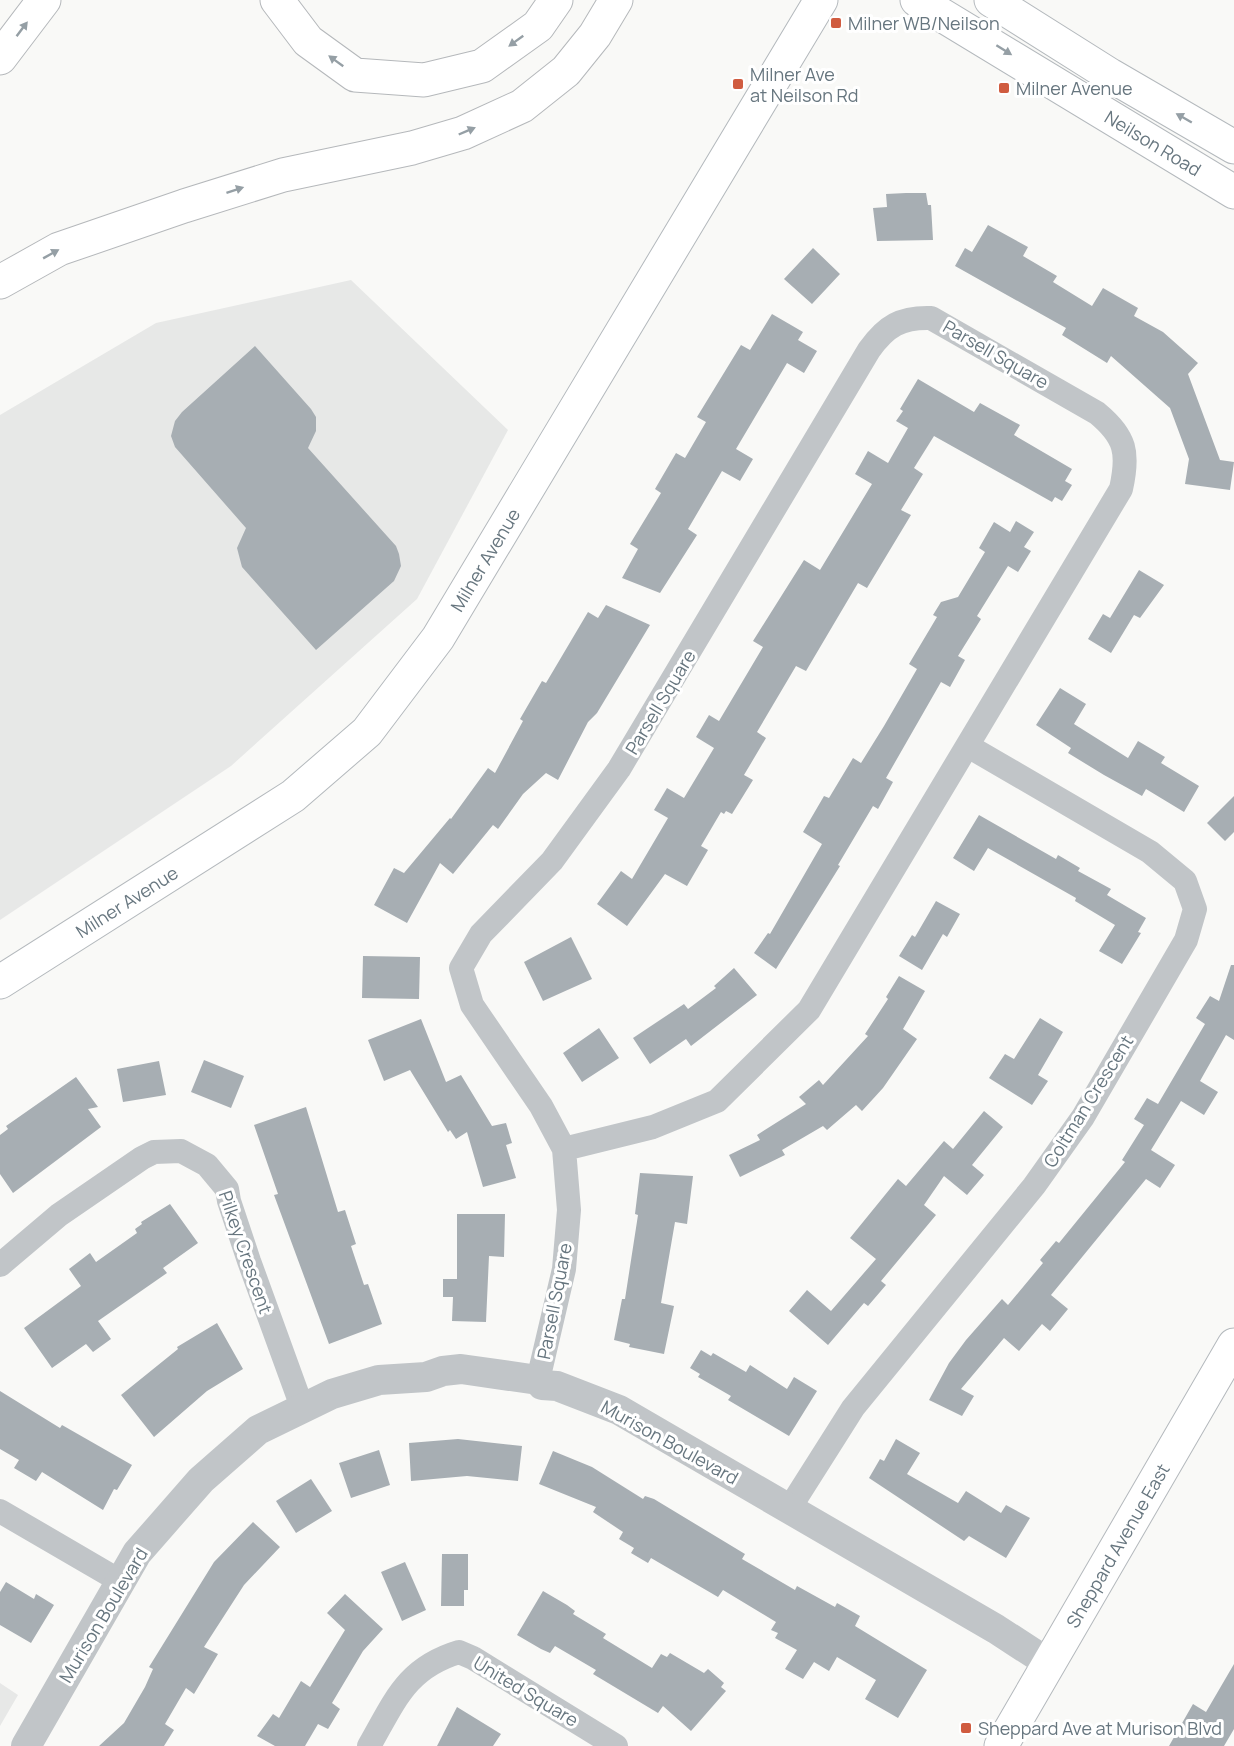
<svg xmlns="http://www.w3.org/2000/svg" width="1234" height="1746" viewBox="0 0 1234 1746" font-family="Manrope,sans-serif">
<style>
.built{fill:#e7e8e7}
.building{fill:#a7aeb3}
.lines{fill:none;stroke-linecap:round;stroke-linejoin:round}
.secondary-casing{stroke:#b4b9bd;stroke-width:35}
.motorway-casing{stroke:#b5b8bb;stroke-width:35}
.minor{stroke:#c1c5c8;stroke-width:24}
.tertiary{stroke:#c1c5c8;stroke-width:30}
.secondary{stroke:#fff;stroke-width:33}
.motorway{stroke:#fff;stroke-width:33}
.oneway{fill:#959fa5}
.poi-dot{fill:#d05c40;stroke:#fff;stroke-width:2}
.labels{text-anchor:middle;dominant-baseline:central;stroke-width:6;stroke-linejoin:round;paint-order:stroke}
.poi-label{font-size:18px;fill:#67767f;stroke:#fff;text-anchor:start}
.street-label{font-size:18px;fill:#67767f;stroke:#fff}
</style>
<rect width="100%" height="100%" fill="#f9f9f7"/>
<path class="built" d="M351 280 508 430 417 599 231 766 0 920V415L156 323Z
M0 1683 18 1695 0 1726Z"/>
<path class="building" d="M906 193H926L928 205H931L933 240 877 241 873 208 887 207 886 194Z
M988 225 1028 247 1023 256 1057 276 1053 282 1092 306 1103 288 1138 308 1134 316 1163 332 1198 363 1188 374 1220 460 1234 462 1230 490 1185 484 1189 459 1170 408 1111 356 1107 363 1062 335 1066 328 955 266 965 248 972 252Z
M813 248 840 274 812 304 784 279Z
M772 314 803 332 798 340 817 351 804 373 787 363 736 449 753 459 740 481 722 471 688 529 697 535 660 593 622 578 638 549 630 544 661 493 655 489 676 453 685 458 706 422 697 417 741 345 750 350Z
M255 346 311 409 316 417V431L308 448 396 546 399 554 401 566 394 581 316 650 242 567 237 548 246 528 175 447 171 436 175 421 182 412Z
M918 379 974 412 980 403 1020 425 1014 435 1072 469 1065 481 1072 485 1062 501 1055 497 1052 502 934 436 914 468 923 474 901 510 911 515 867 588 858 583 806 671 796 666 757 732 766 738 744 775 753 780 732 814 726 811 724 814 721 812 701 846 708 850 687 886 665 874 627 926 597 904 621 871 632 879 668 818 654 810 667 788 684 798 714 748 696 737 709 715 719 721 763 647 753 641 804 560 820 570 872 484 855 474 868 451 888 463 908 428 896 421 903 411 900 409Z
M1016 521 1034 532 1024 547 1031 551 1018 572 1008 566 977 616 981 619 958 656 965 660 950 687 941 682 886 778 893 782 878 809 873 806 838 865 840 866 776 969 754 953 768 933 770 934 822 844 803 832 824 796 829 798 853 758 861 763 884 726 917 669 909 664 937 617 933 615 941 602 958 597 985 552 979 548 994 522 1010 532Z
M1139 570 1164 585 1140 618 1134 615 1111 653 1088 639 1103 614 1110 618Z
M606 605 650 625 597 713 588 722 558 780 546 773 523 794 498 829 493 825 453 874 440 863 407 923 374 905 394 868 404 873 450 818 451 819 488 768 495 773 523 721 520 719 542 681 546 683 588 612 598 618Z
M1060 688 1086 704 1074 724 1128 758 1138 741 1165 757 1161 763 1199 786 1184 812 1146 789 1142 796 1104 775 1068 753 1071 748 1036 725Z
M1234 796V832L1225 841 1207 823Z
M979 815 1056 859 1058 855 1080 868 1078 871 1111 889 1107 895 1146 918 1138 932 1141 933 1122 964 1099 951 1115 925 1075 901 1076 898 988 848 974 871 953 858Z
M936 901 960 914 947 937 943 934 922 970 899 956 912 935 915 937Z
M571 937 592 979 543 1001 524 962Z
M363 956 420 957 419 999 362 998Z
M1231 965H1234V1040L1226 1035 1200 1081 1218 1092 1204 1115 1181 1101 1151 1150 1175 1165 1160 1188 1146 1179 1051 1295 1068 1309 1050 1331 1042 1324 1019 1351 1004 1338 961 1389 974 1396 962 1416 929 1400 949 1363 966 1340 1002 1299 1008 1305 1043 1263 1040 1260 1056 1241 1059 1243 1125 1162 1122 1160 1144 1125 1134 1119 1147 1098 1158 1104 1205 1024 1196 1018 1210 996 1219 1001Z
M734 968 757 995 691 1046 686 1039 650 1064 633 1038 684 1004 688 1009 716 988 714 986Z
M899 976 925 991 903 1029 917 1039 883 1088 862 1111 856 1105 827 1130 823 1126 782 1150 785 1155 740 1177 729 1155 760 1140 757 1135 806 1104 799 1097 819 1080 823 1085 868 1036 865 1034 888 999 886 997Z
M1040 1018 1063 1032 1038 1075 1048 1081 1032 1105 989 1078 1005 1054 1014 1059Z
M421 1019 446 1082 461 1075 492 1126 506 1123 512 1143 506 1145 516 1178 483 1187 467 1132 456 1139 450 1130 448 1132 410 1070 384 1081 368 1040Z
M599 1028 619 1058 582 1082 563 1053Z
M204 1060 244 1076 231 1108 191 1092Z
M159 1061 166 1095 123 1102 117 1069Z
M76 1077 98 1107 88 1109 101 1127 13 1193 0 1174V1135L8 1129 6 1126Z
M306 1107 338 1212 345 1210 356 1244 351 1246 364 1285 368 1284 382 1324 329 1344 274 1195 278 1194 254 1125Z
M984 1111 1003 1127 972 1165 984 1175 967 1195 944 1176 924 1205 936 1215 881 1281 886 1285 868 1306 864 1303 828 1345 789 1311 807 1290 831 1311 876 1259 850 1238 898 1179 906 1186 944 1141 953 1149Z
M640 1173 693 1176 687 1224 675 1222 661 1303 674 1306 664 1354 629 1347 630 1344 614 1340 622 1299H625L638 1215 635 1214Z
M170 1204 198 1243 163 1268 167 1273 98 1321 111 1339 93 1352 86 1344 52 1368 24 1328 81 1286 69 1269 90 1253 96 1262 137 1233 135 1229 142 1224 141 1222Z
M457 1214H505L504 1257 489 1256 486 1322 452 1321 453 1297H443V1279H457Z
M217 1323 243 1369 207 1391 154 1437 121 1395 178 1349 177 1347Z
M701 1350 711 1356 713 1353 746 1372 750 1365 787 1389 794 1377 817 1391 789 1436 728 1400 731 1396 698 1377 700 1374 690 1368Z
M0 1391 60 1428 62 1425 132 1465 117 1490 114 1489 103 1510 42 1472 36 1481 14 1468 19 1460 0 1449Z
M458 1439 522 1446 518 1481 467 1476 411 1481 409 1443Z
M896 1439 920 1453 907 1474 958 1503 966 1491 1001 1513 1006 1505 1030 1518 1006 1558 969 1536 964 1541 869 1478 880 1459 884 1461Z
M379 1450 390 1485 351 1498 339 1463Z
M553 1451 592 1467 643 1499 645 1496 654 1499 745 1554 742 1559 795 1590 797 1586 835 1607 837 1603 860 1616 855 1626 927 1670 898 1718 865 1699 876 1680 837 1657 829 1671 814 1662 803 1679 785 1669 797 1650 775 1638 778 1633 771 1630 776 1622 723 1590 718 1597 651 1558 648 1563 631 1553 634 1548 619 1539 623 1532 593 1512 596 1507 539 1484Z
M311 1479 332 1511 296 1533 276 1501Z
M253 1522 280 1547 244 1585 204 1647 218 1654 194 1694 186 1688 165 1724 174 1730 164 1746H99L124 1723 145 1687 153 1669 149 1667 214 1562Z
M442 1554H468V1590H464V1606H441Z
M405 1562 426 1610 402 1621 381 1572Z
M6 1582 34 1599 36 1594 54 1605 31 1643 0 1625V1592Z
M543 1591 567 1605 575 1611 573 1614 606 1634 603 1638 652 1668 661 1654 667 1657 670 1653 704 1673 708 1669 724 1683 721 1687 726 1691 691 1731 663 1706 658 1713 593 1674 596 1670 555 1646 550 1653 541 1649 517 1635Z
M345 1594 383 1629 363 1651 332 1703 340 1709 328 1729 318 1724 305 1746H275L257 1736 273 1714 279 1718 301 1681 310 1687 345 1630 327 1613Z
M1234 1664V1729L1224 1746H1169L1193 1704 1206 1712Z
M457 1707 501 1734 493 1746H437Z"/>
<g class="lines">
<g class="secondary-casing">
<g id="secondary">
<path id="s1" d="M917 0 1234 192"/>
<path d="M991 0 1110 75 1234 147"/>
<path id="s2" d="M0 982 293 796 367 732 438 638 821 0"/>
<path id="s3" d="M1001 1746 1234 1345"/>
</g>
</g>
<g class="motorway-casing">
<path id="motorway" d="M277 0 308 41 355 75 424 80 482 66 538 26 556 0
M0 58 44 0
M0 282 59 249 184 206 283 175 412 148 463 133 522 106 566 71 595 35 616 0"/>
</g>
<path class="minor" d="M0 1265 59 1215 142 1158 154 1152 181 1151 207 1165 227 1189 229 1201 249 1261 302 1407
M538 1380 564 1269 569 1210 564 1149 541 1106 472 1005 461 968 481 934 552 861 619 769 869 350C886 326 901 317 931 318L1097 413C1126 437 1129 453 1121 489L809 1010 717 1101 653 1127 564 1149
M789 1509 853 1408 1034 1186 1083 1117 1186 940 1195 909 1185 881 1150 852 968 746
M0 1511 120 1581
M369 1746C395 1701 406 1668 459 1652L473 1658 616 1746"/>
<path class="tertiary" d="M26 1746 137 1553 201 1480 258 1430 332 1394 379 1380 426 1377 443 1371 461 1369 538 1380 542 1385 557 1386 619 1410 996 1629 1050 1664"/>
<use href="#secondary" class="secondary"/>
<use href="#motorway" class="motorway"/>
</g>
<defs><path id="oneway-solid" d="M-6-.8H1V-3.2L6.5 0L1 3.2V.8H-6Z" transform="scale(1.5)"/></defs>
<g class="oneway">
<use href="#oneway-solid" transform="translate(22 29) rotate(-53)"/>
<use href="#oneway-solid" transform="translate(516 41) rotate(144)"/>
<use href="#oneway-solid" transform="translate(1004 50) rotate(32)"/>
<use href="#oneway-solid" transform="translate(336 61) rotate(-144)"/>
<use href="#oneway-solid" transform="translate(1184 118) rotate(-150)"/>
<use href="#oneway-solid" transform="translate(467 131) rotate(-23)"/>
<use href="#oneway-solid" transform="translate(235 190) rotate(-18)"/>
<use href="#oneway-solid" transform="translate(51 254) rotate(-29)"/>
</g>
<g class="poi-dot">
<rect x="830" y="17" width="12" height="12" rx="3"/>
<rect x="732" y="78" width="12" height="12" rx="3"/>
<rect x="998" y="82" width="12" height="12" rx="3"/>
<rect x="960" y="1722" width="12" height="12" rx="3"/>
</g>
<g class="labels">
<g class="poi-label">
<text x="848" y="23">Milner WB/Neilson</text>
<text x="750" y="74">Milner Ave<tspan x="750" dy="21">at Neilson Rd</tspan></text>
<text x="1016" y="88">Milner Avenue</text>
<text x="978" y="1728">Sheppard Ave at Murison Blvd</text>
</g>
<g class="street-label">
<text stroke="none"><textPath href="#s1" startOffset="276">Neilson Road</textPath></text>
<text transform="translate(996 354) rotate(30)">Parsell Square</text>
<text stroke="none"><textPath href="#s2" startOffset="654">Milner Avenue</textPath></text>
<text transform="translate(660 702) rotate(-59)">Parsell Square</text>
<text stroke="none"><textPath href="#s2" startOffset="150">Milner Avenue</textPath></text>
<text transform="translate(1088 1101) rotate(-58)">Coltman Crescent</text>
<text transform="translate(246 1252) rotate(71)">Pilkey Crescent</text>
<text transform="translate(554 1301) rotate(-79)">Parsell Square</text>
<text transform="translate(670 1442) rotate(29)">Murison Boulevard</text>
<text stroke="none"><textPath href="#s3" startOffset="232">Sheppard Avenue East</textPath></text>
<text transform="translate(103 1615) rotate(-59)">Murison Boulevard</text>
<text transform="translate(526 1691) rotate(31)">United Square</text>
</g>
</g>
</svg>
